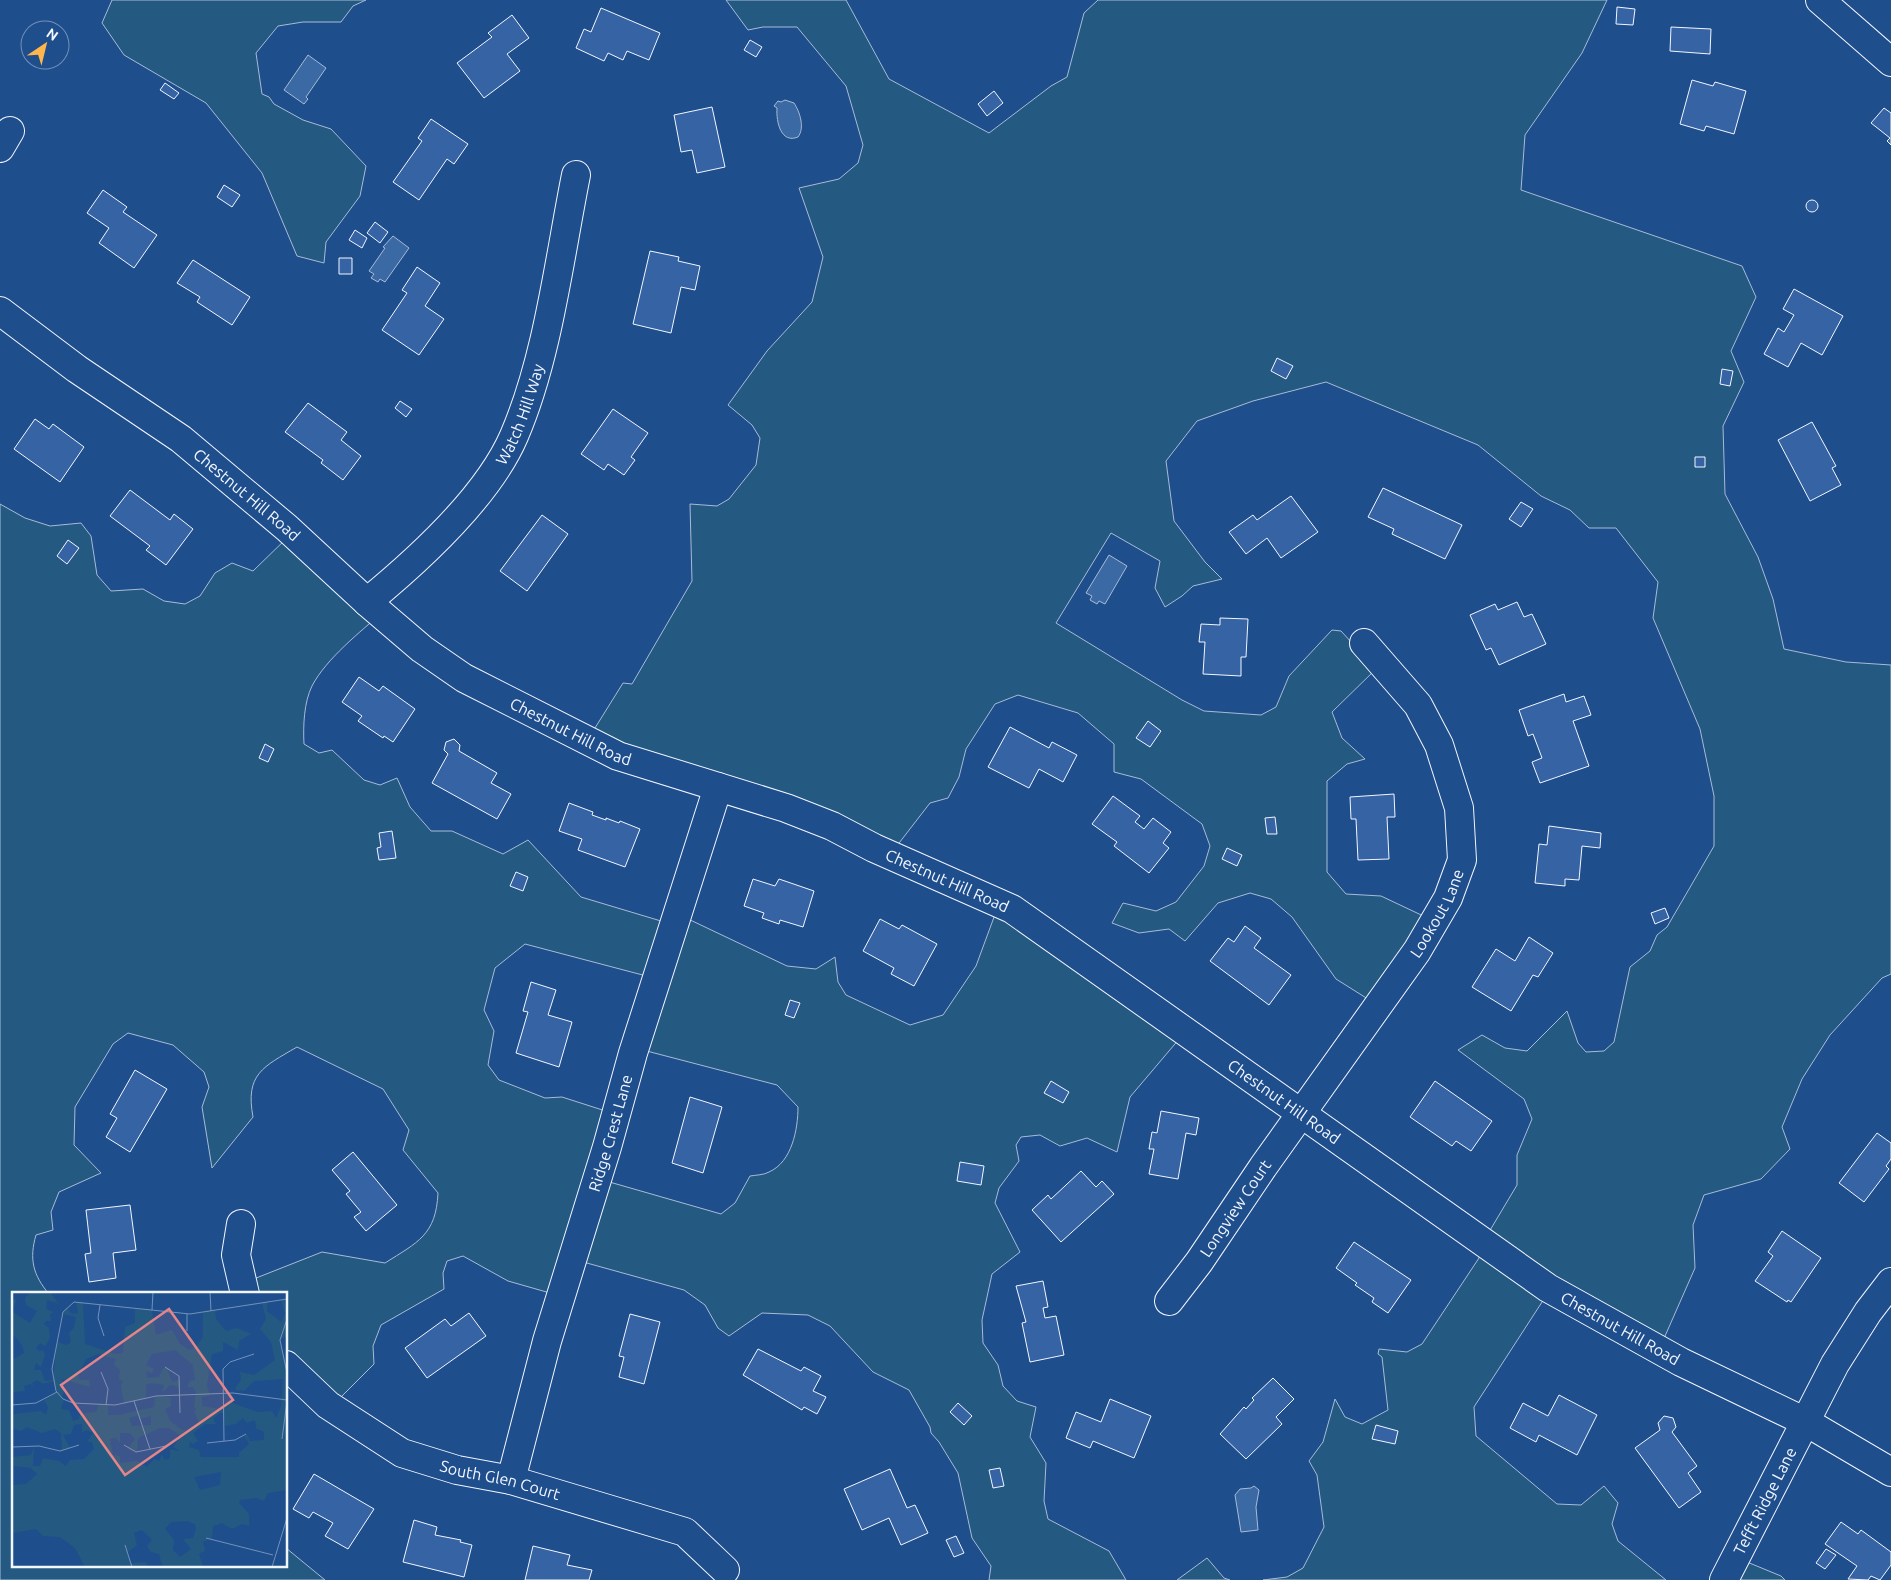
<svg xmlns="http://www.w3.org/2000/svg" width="1891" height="1580" viewBox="0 0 1891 1580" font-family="Ubuntu,sans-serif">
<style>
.green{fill:#245a82;stroke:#a8bbd7;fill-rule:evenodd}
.water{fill:#3b69a3;stroke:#a8bbd7}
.building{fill:#3563a3;stroke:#f2f6ff}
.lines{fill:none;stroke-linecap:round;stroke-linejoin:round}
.minor-casing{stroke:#f2f6ff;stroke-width:30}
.minor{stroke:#1f4e8c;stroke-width:28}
.labels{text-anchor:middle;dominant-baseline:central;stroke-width:4;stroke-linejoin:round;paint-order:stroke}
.street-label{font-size:16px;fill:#f2f6ff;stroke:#1f4e8c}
.inset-road{fill:none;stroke:#7391ba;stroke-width:1}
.view{fill:#e38589;fill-opacity:0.15;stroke:#e38589;stroke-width:2.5}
.inset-edge{fill:none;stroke:#f2f6ff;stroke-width:2.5}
</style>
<rect width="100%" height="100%" fill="#1f4e8c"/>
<path class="green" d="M112 0H366L353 6 341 22H303L278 26 256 53 262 94 269 97 274 104 303 120 331 129 366 166 360 196 326 242 324 263 297 256 262 173 206 103 124 55 102 23Z
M726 0H846L889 79 989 133 1051 86 1067 77 1084 13 1098 0H1607L1582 53 1525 135 1521 190 1742 266 1756 297 1731 351 1744 382 1723 426 1725 494 1758 557 1773 599 1784 649 1846 662 1891 665V974L1882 978 1830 1035 1802 1079 1782 1127 1790 1149 1761 1179 1704 1195 1693 1225 1695 1268 1658 1352 1544 1299 1474 1407 1476 1436 1557 1504 1581 1505 1604 1486 1618 1503 1612 1524 1618 1541 1666 1580H1263L1287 1577 1303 1568 1324 1527 1317 1475 1309 1461 1323 1442 1335 1399 1345 1417 1362 1424 1388 1410 1382 1357 1378 1354 1379 1349 1407 1352 1422 1344 1479 1258 1480 1247 1517 1185V1155L1532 1119 1524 1099 1458 1050 1482 1035 1505 1048 1527 1051 1567 1011 1578 1043 1586 1052 1604 1051 1614 1042 1630 967 1650 951 1657 935 1667 927 1714 846V796L1700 729 1653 618 1658 582 1616 528H1589L1570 510 1541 496 1478 445 1326 382 1253 401 1197 421 1166 461 1174 521 1205 562 1222 579 1193 586 1182 596 1165 607 1155 588 1160 561 1111 533 1056 623 1182 700 1204 711 1261 715 1276 707 1289 676 1332 630 1341 631 1376 669 1332 712 1342 738 1365 759 1347 764 1327 781V872L1346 894 1381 896 1434 921 1379 1006 1336 979 1292 917 1271 899 1250 893 1218 903 1185 941 1169 929 1139 933 1112 923 1123 903 1156 911 1176 902 1204 866 1210 846 1202 824 1141 779 1114 772V744L1078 713 1018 695 995 704 966 749 959 777 948 798 930 803 896 847 590 736 623 683 632 684 692 581 690 504 717 506 729 499 756 465 760 438 752 425 728 405 767 351 812 302 823 257 799 188 839 179 858 163 863 145 846 86 797 27H763L748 30Z
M0 504 25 518 50 526 81 523 91 536 97 575 111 591 143 589 164 601 185 604 200 596 215 573 232 563 253 571 291 534 383 612C360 632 326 659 312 686 304 702 303 726 304 744L319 753 332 750 364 780 380 785 397 778 410 807 431 831H452L503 854 528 840 581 897 671 924 684 917 787 966 816 969 835 957 838 982 846 995 910 1025 943 1015 976 966 997 909 1180 1038 1130 1097 1117 1152 1087 1138 1060 1146 1040 1135 1021 1137 1016 1145 1019 1161 999 1188 995 1203 1020 1252 992 1274 982 1320 983 1343 998 1365 1003 1386 1017 1401 1036 1407 1030 1437 1046 1463 1044 1501 1048 1519 1109 1551 1126 1580H989L991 1566 972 1538 958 1473 939 1442 931 1433 930 1427 909 1390 873 1372 830 1326 808 1315 762 1313 729 1336 718 1328 705 1305 684 1290 576 1260 557 1295 508 1281 463 1256 447 1261 443 1273 444 1289 381 1325 373 1346 374 1364 335 1403 286 1357V1294H246V1282L322 1252 385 1263C418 1242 436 1235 438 1193L403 1150 409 1130 383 1089 297 1047C263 1067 245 1074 253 1117L212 1168 202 1107 209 1087 204 1072 173 1045 128 1033 113 1044 75 1107 74 1145 101 1173 59 1192 51 1212 53 1230 36 1235C29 1259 33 1275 49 1294H14V1566H286V1548L325 1580H0ZM525 944 654 978 639 1049 777 1085 798 1107C798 1129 792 1162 769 1172 764 1175 756 1175 750 1176L735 1203 721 1214 606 1181 615 1114 562 1097 545 1098 499 1080 488 1065 494 1031 484 1010 495 968Z
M1207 1558 1224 1578 1230 1580H1177Z
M1747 1562 1781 1576 1785 1580H1725Z"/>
<path class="water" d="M308 55 326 68 306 97 308 99 304 104 284 90Z
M785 100 794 103C800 112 805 128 798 137 781 144 776 122 777 108L774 106 778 101 781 102Z
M393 236 409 248 385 282 380 279 378 282 371 278 374 274 369 271 385 248 383 247Z
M1109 555 1127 566 1105 604 1099 601 1097 604 1090 600 1092 596 1086 593Z
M1254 1486 1259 1490 1256 1507 1258 1530 1241 1532 1235 1495 1240 1489 1251 1488Z"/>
<path class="building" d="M1617 7 1635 9 1633 25 1616 24Z
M601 8 660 33 649 60 627 51 623 60 608 53 604 61 576 48 584 29 591 32Z
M512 15 529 38 507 54 520 71 484 98 457 63 492 37 488 33Z
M1671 27 1711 29 1710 54 1670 51Z
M750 40 762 47 756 57 744 50Z
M1692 80 1713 86 1715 82 1746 91 1734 134 1706 126 1704 131 1680 124Z
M165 83 179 93 174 99 160 90Z
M994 91 1003 103 987 116 978 104Z
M712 107 725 167 697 173 692 150 681 152 674 115Z
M1884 108 1891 113V145L1887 141 1890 138 1871 123Z
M431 119 468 144 454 164 447 159 419 200 393 182 422 141 418 138Z
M224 185 240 195 232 207 217 197Z
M103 190 127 207 123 212 157 235 134 268 99 243 109 228 87 213Z
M1806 206a6 6 0 1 1 12 0a6 6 0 1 1-12 0Z
M375 222 388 232 380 243 367 233Z
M355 230 367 238 362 248 349 240Z
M650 251 679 257 678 261 700 266 695 290 681 287 671 333 633 324Z
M339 258H352V274H339Z
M193 260 250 297 232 325 197 302 200 297 177 283Z
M417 267 440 283 425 306 444 319 419 355 382 330 407 293 402 290Z
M1794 289 1843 316 1822 355 1801 343 1788 367 1764 354 1778 328 1784 332 1794 315 1783 309Z
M1277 358 1293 366 1286 379 1271 371Z
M1722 369 1733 371 1730 386 1720 384Z
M400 401 412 409 406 417 395 408Z
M308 403 347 432 341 440 361 456 343 480 321 463 323 460 285 432Z
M613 409 648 433 631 457 635 460 624 475 608 464 604 470 581 454Z
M35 419 49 429 53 424 84 447 60 482 14 449Z
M1812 422 1836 466 1832 468 1841 485 1810 501 1778 440Z
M1695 457H1705V467H1695Z
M1383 488 1462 525 1445 559 1392 534 1394 529 1368 517Z
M130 490 170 520 174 514 193 529 166 565 146 550 150 546 110 516Z
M1291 496 1318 532 1281 558 1267 538 1246 554 1229 532 1253 515 1257 520Z
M1521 502 1533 509 1521 527 1509 519Z
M542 515 568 534 527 591 500 571Z
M68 540 79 548 67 564 57 556Z
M1517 602 1524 617 1532 614 1546 644 1499 665 1491 648 1486 650 1470 615 1495 604 1498 610Z
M1220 618 1248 619 1246 657H1241V676L1203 674 1205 642H1199L1201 624 1220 625Z
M359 677 379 691 383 686 415 709 393 742 384 736 383 738 358 721 362 716 342 702Z
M1564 694 1566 702 1584 696 1591 715 1573 721 1589 766 1540 783 1532 762 1542 758 1533 734 1528 736 1519 710Z
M1148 721 1161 731 1150 747 1136 738Z
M1010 727 1049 748 1052 742 1077 755 1063 782 1039 769 1029 788 988 767Z
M454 739 460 745 459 751 497 773 491 783 511 794 497 819 432 783 448 754 444 750 446 742Z
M265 744 274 749 268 762 259 758Z
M1394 794 1395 817H1387L1389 859 1358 860 1356 819H1351L1350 797Z
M1113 796 1140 816 1135 822 1144 829 1153 818 1171 832 1163 843 1169 848 1149 873 1114 846 1117 842 1092 824Z
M569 803 593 812 592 815 606 820V818L619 823 620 821 640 829 625 867 578 850 582 839 559 831Z
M1275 817 1277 834H1267L1265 818Z
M1549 826 1601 833 1600 848 1582 846 1579 880 1565 879V886L1535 883 1539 844 1547 845Z
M392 831 396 858 379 860 377 848 381 847 379 833Z
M1227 848 1242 855 1237 866 1222 859Z
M516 872 528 877 523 891 510 886Z
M753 879 775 886 779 879 814 891 803 927 780 920 779 924 762 918 764 913 744 906Z
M1665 908 1669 918 1655 924 1651 913Z
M880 919 899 929 902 925 937 944 914 986 891 974 894 968 863 951Z
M1245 926 1261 938 1254 948 1291 975 1269 1005 1210 961 1228 938 1234 942Z
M1529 937 1553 953 1538 977 1533 975 1511 1011 1472 987 1496 949 1515 961Z
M531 982 556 990 548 1015 572 1022 559 1067 516 1053 528 1012 523 1011Z
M790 1000 800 1003 794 1018 785 1015Z
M135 1070 167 1089 130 1152 106 1137 117 1118 110 1114Z
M1051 1081 1069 1092 1063 1103 1044 1093Z
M1435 1081 1492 1121 1471 1151 1456 1141 1452 1146 1410 1117Z
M690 1097 722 1107 703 1173 672 1163Z
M1161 1111 1199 1118 1196 1135 1186 1133 1178 1179 1149 1174 1154 1149H1149L1152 1132 1157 1133Z
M1877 1133 1891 1143V1159L1886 1166 1889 1169 1864 1202 1839 1183Z
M353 1152 397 1205 366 1231 354 1217 361 1212 346 1194 350 1191 332 1170Z
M960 1162 984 1166 981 1185 957 1181Z
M1081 1171 1096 1187 1102 1181 1114 1194 1061 1242 1032 1210 1048 1195 1051 1199Z
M130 1205 136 1250 113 1253 116 1278 89 1282 85 1254 91 1253 86 1210Z
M1782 1231 1821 1258 1791 1302 1788 1300 1787 1302 1755 1281 1773 1256 1768 1252Z
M1354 1242 1411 1280 1388 1313 1372 1302 1374 1298 1355 1285 1357 1283 1336 1268Z
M1043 1281 1048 1307 1043 1308 1045 1318 1056 1316 1064 1355 1030 1362 1022 1323 1026 1322 1016 1286Z
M469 1313 486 1336 427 1378 405 1348 445 1319 451 1326Z
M630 1314 660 1322 644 1384 619 1377 624 1357 619 1356Z
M758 1349 801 1371 804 1367 821 1376 813 1391 826 1397 817 1414 804 1407 802 1410 743 1375Z
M1273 1378 1294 1399 1276 1417 1282 1424 1246 1459 1220 1434 1244 1407 1246 1409 1254 1400 1252 1398Z
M1559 1395 1597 1415 1577 1455 1539 1435 1536 1442 1510 1428 1523 1403 1548 1416Z
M1110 1399 1151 1416 1134 1458 1093 1441 1090 1448 1066 1438 1076 1412 1101 1422Z
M958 1403 972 1416 964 1425 950 1412Z
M1664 1416 1673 1418 1676 1427 1672 1432 1697 1466 1688 1473 1701 1492 1679 1508 1635 1448 1660 1430 1658 1423Z
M1376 1425 1398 1431 1395 1444 1372 1439Z
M1000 1468 1004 1486 993 1488 989 1470Z
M890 1469 907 1508 915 1505 928 1533 901 1545 889 1518 862 1530 844 1489Z
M314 1474 374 1509 348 1549 325 1536 333 1523 313 1512 309 1518 293 1509Z
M414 1520 437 1527 435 1535 461 1540 460 1542 472 1545 464 1577 403 1562Z
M1841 1522 1858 1534 1861 1530 1891 1552V1565L1880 1580 1871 1576 1868 1580 1848 1579 1857 1566 1825 1544Z
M956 1536 964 1553 954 1557 946 1540Z
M533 1546 570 1555 567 1565 592 1570 589 1580H525Z
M1826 1549 1836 1555 1825 1569 1816 1563Z"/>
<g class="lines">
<g class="minor-casing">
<g id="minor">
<path d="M1820 0 1891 62"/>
<path d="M0 148 10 131"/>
<path id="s1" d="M0 311 77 369 181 439 287 528 367 602 422 649 464 678 618 756 786 808 832 826 874 848 1012 909 1548 1288 1681 1362 1806 1422 1891 1472"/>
<path id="s2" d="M367 602C417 561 488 496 514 436 548 357 559 260 576 175"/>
<path d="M241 1224 236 1255 245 1294"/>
<path id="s3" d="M1169 1301 1199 1262 1263 1167 1417 951 1448 898 1462 860 1459 808 1439 745 1418 705 1364 643"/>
<path id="s4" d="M286 1365 328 1405 402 1453 457 1470 511 1480 685 1532 725 1570"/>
<path id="s5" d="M511 1480 547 1341 607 1147 633 1053 718 787"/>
<path id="s6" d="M1724 1580 1835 1364 1868 1312 1891 1282"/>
</g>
</g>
<use href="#minor" class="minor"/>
</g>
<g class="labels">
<g class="street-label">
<text stroke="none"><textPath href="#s2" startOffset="246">Watch Hill Way</textPath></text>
<text stroke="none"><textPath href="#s1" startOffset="308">Chestnut Hill Road</textPath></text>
<text stroke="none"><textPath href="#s1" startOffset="712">Chestnut Hill Road</textPath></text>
<text stroke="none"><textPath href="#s1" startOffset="1118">Chestnut Hill Road</textPath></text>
<text stroke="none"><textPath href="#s3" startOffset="472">Lookout Lane</textPath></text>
<text stroke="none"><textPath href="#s1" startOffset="1522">Chestnut Hill Road</textPath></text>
<text stroke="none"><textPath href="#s5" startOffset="361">Ridge Crest Lane</textPath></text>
<text stroke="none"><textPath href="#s3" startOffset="114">Longview Court</textPath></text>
<text stroke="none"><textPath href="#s1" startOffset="1928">Chestnut Hill Road</textPath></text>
<text stroke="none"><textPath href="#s4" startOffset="248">South Glen Court</textPath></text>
<text stroke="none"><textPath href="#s6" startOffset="89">Tefft Ridge Lane</textPath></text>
</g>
</g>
<g transform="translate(12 1292)">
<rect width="275" height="275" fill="#1f4e8c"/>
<path d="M19 0H38L46 11 35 8 34 17 42 20 38 22 39 29H34L32 32 37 36 38 46 33 54 28 51 24 56 27 59 31 58 33 63 29 75 24 71 22 78H29L33 89 41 88 45 50 55 53 59 50 57 41 62 36 64 25 51 22 54 15 60 22 66 21 64 10H71L73 52 103 62 111 61 113 35 123 31V17L140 18 144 43 160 38 168 52 177 58 184 55 191 45V20L203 18 204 27 214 39 225 36 239 42 227 49 226 58 211 50V59L200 62 195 93 198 104 190 105V114L208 117 211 113 221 111 245 120 260 119 264 126 269 115 271 87 242 89 232 99 224 98V95L229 88 228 80 242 83 263 68 259 50 248 37 254 27 250 10H255V19L269 30 273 22 269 8 273 7 275 44 268 48 275 81V198L256 201 252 209 244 206 228 208 227 211 237 222V234L230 232 220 237 210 231 201 234 200 246 191 250 193 259 187 262 191 275H151L147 262 139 260 135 254 140 248 130 238 122 241 125 253 115 261 119 271 134 270 136 275H73L63 256 48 245 31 244 24 237 0 241V193L14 192 25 182 19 176 0 174V165L19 163 22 154 21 174H28L31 166 47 169 54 174 58 168 72 167 82 157 80 150H75L81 141 74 138 70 141V132L62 133 59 142 51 143 58 156 50 159 49 141 43 137 30 141 15 135 9 139 0 136 1 122 29 119 34 123 36 115 32 108 45 100 41 89 31 92 25 88 20 91 22 98 19 92 12 94 13 99 0 100V68L12 61 10 53 0 41V7L5 8 0 17 2 21 18 31 25 19 14 13 13 6ZM163 58 181 73 183 89 179 88 175 95H181L184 100 182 115 185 118 182 119 187 131 178 139 170 138 158 129 153 117 159 114 158 105H143L142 115 107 123H96V113L87 112 84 120 68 122 67 127 61 129 57 118 49 117 52 107 49 104 52 101 50 87 78 95 77 88H68L66 83 74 67 86 62 104 67 102 72 108 78 107 87 111 89 109 94 112 111 134 106V93L139 91 152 93 150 101 158 93 168 95V88L160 90 155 76H151L147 85 135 86 134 79 140 81 142 77 134 73 140 62ZM208 121H212L213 134 224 132 231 126 235 131 243 128 244 136 252 140V148L238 149 235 142 232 143 237 152 227 161V165H189L187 158 177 155 178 150 181 152 186 149 181 141 193 132H204L201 127ZM126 123 128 127 139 124V133L120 134 117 126ZM148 136H157L169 144 161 155 168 159 158 157V166L153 168 149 162 148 169 142 167 135 175 125 169 108 171V164L101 163 98 147 104 146 108 151V141H118L123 147 115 157 125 160 126 146ZM209 180 208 193 188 198 182 185ZM175 229 183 232 184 237 181 246 171 247 179 257 168 265 161 258 162 248 153 237 159 230Z" fill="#245a82" fill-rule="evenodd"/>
<path class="inset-road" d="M198 0 199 19M275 7 178 22 62 10 51 20 40 77 44 99 51 107 61 111 103 113 144 104 221 101 275 108M88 13 86 26 92 44M140 18 141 0M275 27 268 48 275 81M175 39V22M153 75 167 84 168 121M89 80 96 97 94 113M122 109 138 157M0 113 24 111 45 100M270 147 275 109M212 149 211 77 218 70 242 62M195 151 223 148 234 142M112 153 124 160 154 154M0 155 27 154 48 159 67 153M194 246 261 263M113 253 120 275M260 275 275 226"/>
<path class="view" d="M157 17 221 108 113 183 49 93Z"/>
<rect width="275" height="275" class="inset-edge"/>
</g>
<g transform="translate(45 45) rotate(35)"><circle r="24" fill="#1f4e8c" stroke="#7391ba"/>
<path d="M0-4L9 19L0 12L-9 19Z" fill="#ffb74d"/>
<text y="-8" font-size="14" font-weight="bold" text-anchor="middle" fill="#f2f6ff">N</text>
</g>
</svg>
